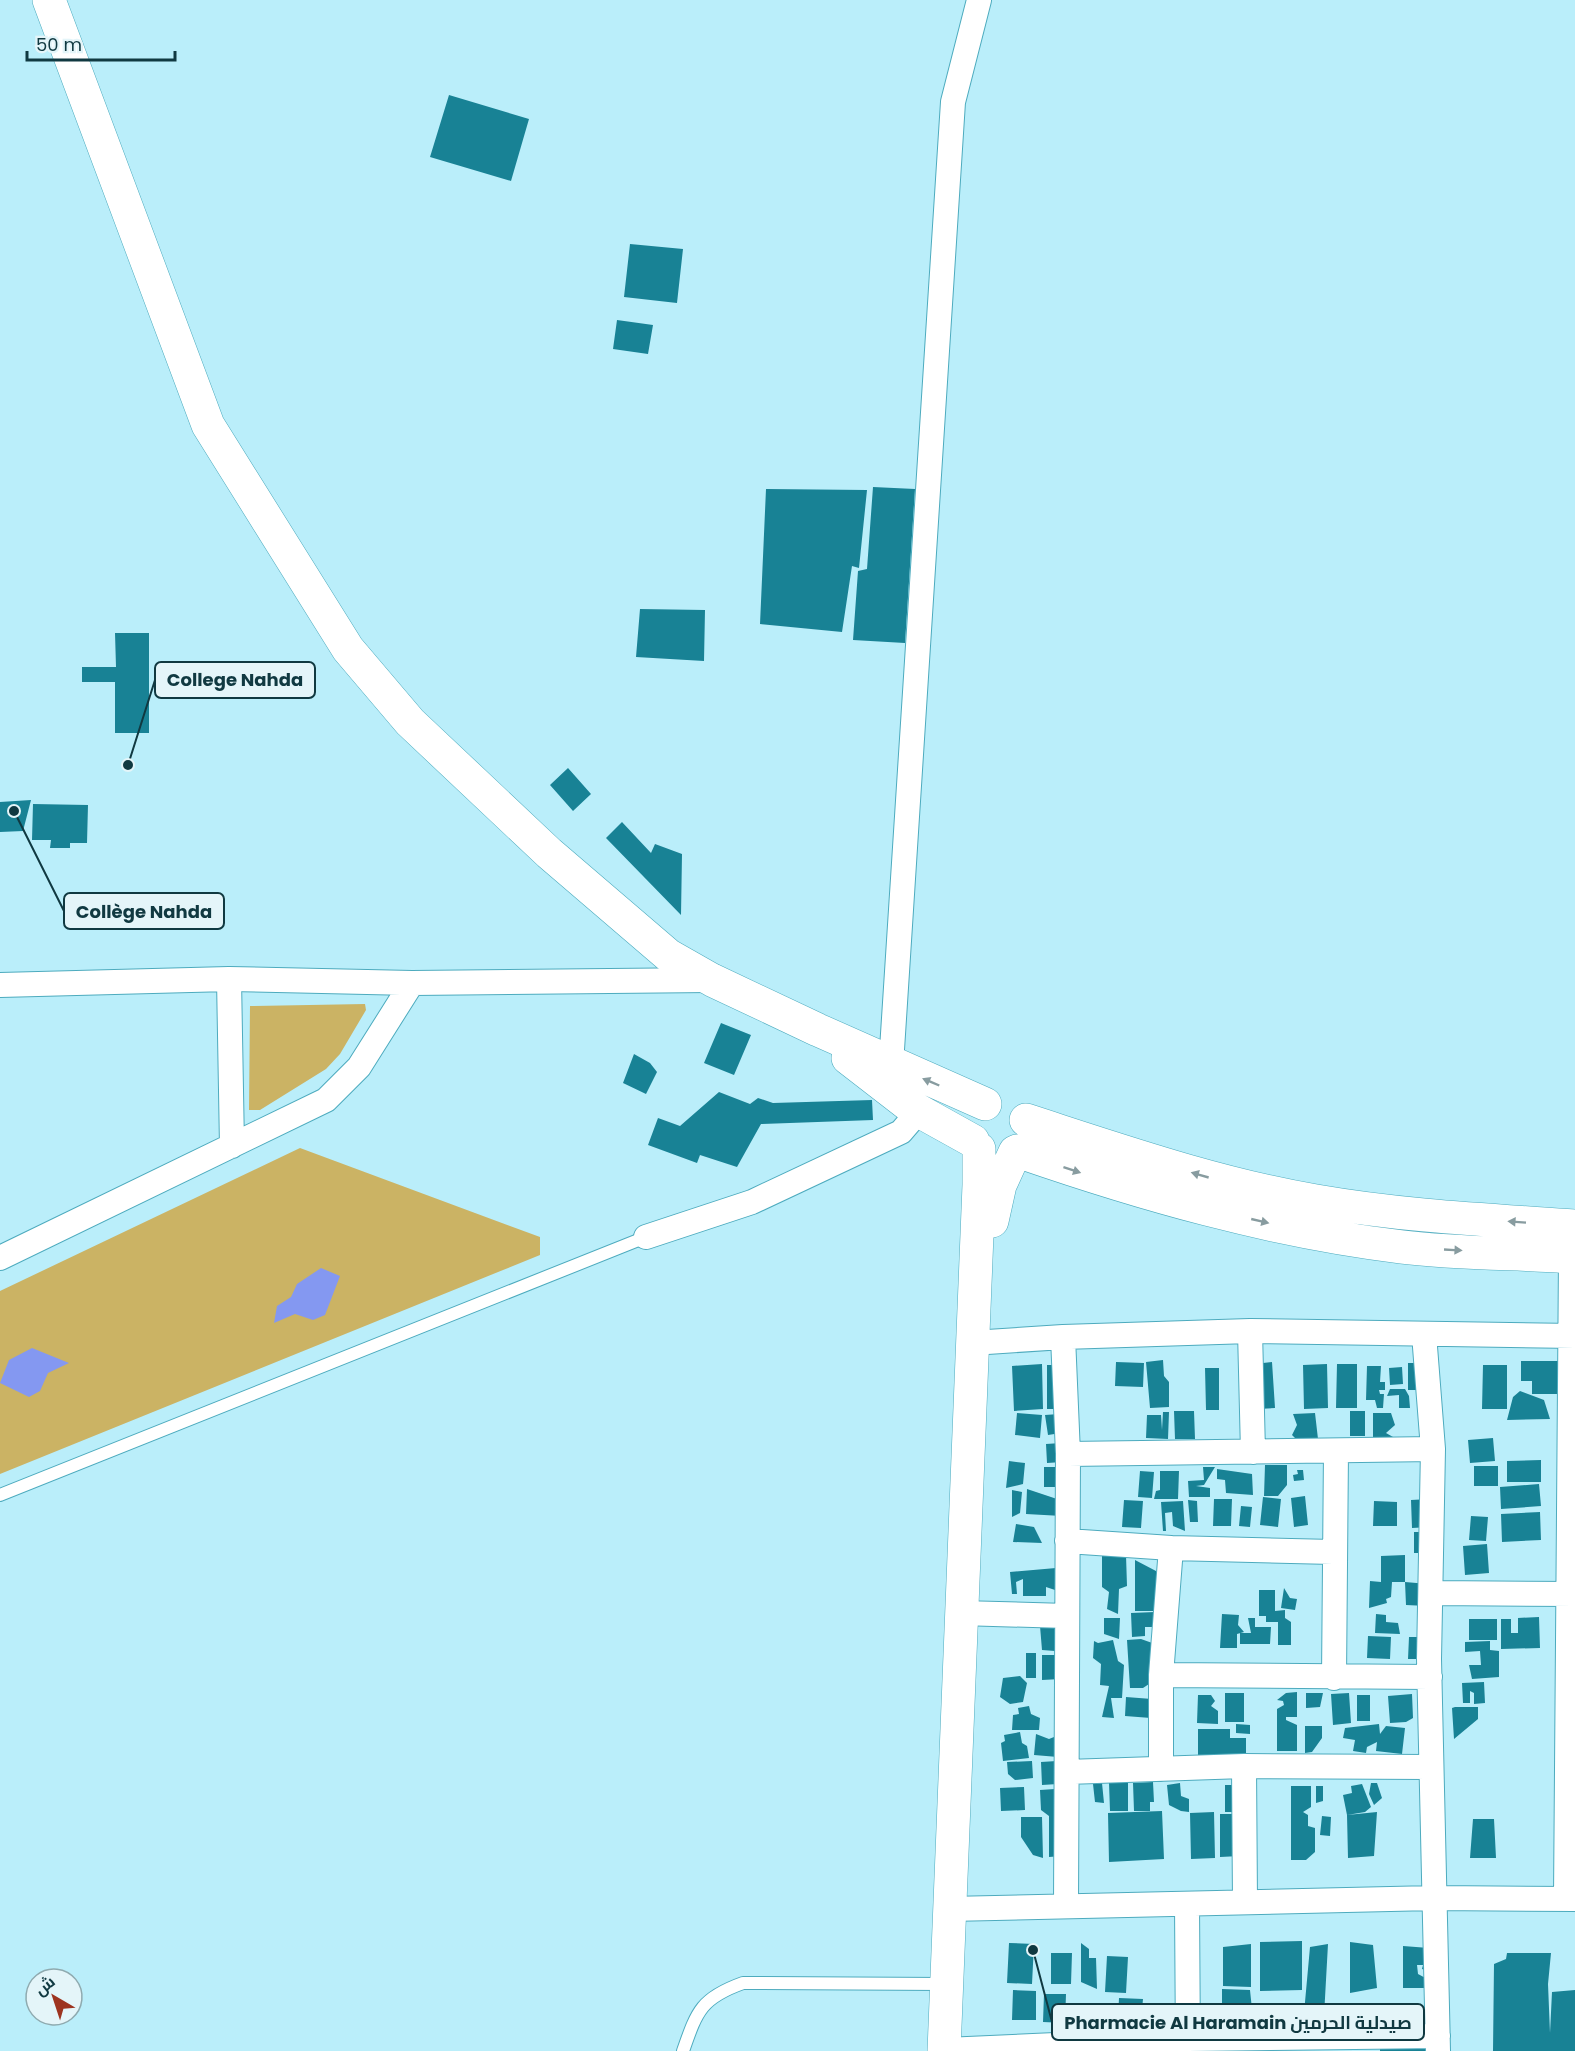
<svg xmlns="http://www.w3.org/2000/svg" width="1575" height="2051" viewBox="0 0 1575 2051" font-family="Poppins,Cairo,sans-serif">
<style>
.green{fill:#cbb364}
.water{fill:#8498f1}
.building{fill:#188295}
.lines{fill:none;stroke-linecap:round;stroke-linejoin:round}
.lane-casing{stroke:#4dabbe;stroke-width:14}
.street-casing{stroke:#4dabbe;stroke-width:26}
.secondary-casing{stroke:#4dabbe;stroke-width:34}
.lane{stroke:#fff;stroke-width:12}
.street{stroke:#fff;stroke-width:24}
.secondary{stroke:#fff;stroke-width:33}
.oneway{fill:#889ca0}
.leader{fill:none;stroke:#103941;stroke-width:2}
.callout-dot{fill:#103941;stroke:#e4f5f9;stroke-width:2}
.callout{fill:#e4f5f9;stroke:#103941;stroke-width:2}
.callout-label{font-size:18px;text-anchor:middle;font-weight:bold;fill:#103941}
</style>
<rect width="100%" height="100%" fill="#baeefa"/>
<path class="green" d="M365 1004 366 1010 340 1054 326 1069 260 1110H249L250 1006Z
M300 1148 540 1237V1255L0 1474V1291Z"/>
<path class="water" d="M321 1268 340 1276 325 1315 313 1320 295 1314 274 1323 277 1306 291 1297 297 1284Z
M32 1348 69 1363 48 1373 40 1391 29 1397 0 1383 9 1360Z"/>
<path class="building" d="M449 95 529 119 511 181 430 157Z
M630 244 683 249 677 303 624 297Z
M617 320 653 325 648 354 613 349Z
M873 487 915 489 905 643 853 640 858 571 867 569Z
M766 489 867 490 859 568 852 566 842 632 760 624Z
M640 609 705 610 704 661 636 657Z
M115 633H149V733H115V682H82V667H116Z
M568 768 591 794 573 811 550 785Z
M31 800 23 831 0 832V802Z
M33 804 88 805 87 843H70V848H50L51 840H32Z
M622 822 651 853 655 844 682 854 681 915 606 838Z
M721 1023 751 1035 734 1075 704 1063Z
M634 1054 650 1063 657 1072 646 1094 623 1083Z
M719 1092 750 1104 758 1098 773 1103 872 1100 873 1120 761 1124 737 1167 700 1155 697 1163 648 1145 658 1118 680 1126Z
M1163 1360 1164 1376 1169 1382V1407L1150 1408 1146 1362Z
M1521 1361H1560V1394H1532V1381H1521Z
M1116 1362 1144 1363 1143 1387 1115 1386Z
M1272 1362 1275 1408 1258 1409 1254 1364Z
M1408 1363H1424L1421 1390H1408Z
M1042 1364 1043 1409 1014 1411 1012 1366Z
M1327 1364 1328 1408 1304 1409 1303 1365Z
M1337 1364H1357V1408H1336Z
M1047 1365H1061L1060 1409H1047Z
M1483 1365H1507V1409H1482Z
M1367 1366H1381L1380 1382H1385V1390H1379L1380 1394H1384L1383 1408H1377L1375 1400H1366Z
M1402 1367 1403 1384 1390 1385 1389 1368Z
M1205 1368H1219V1410H1206Z
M1390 1389H1405L1409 1396 1410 1408H1399V1395L1387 1396Z
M1520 1391 1544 1400 1550 1419 1507 1420 1513 1397Z
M1174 1411H1194L1195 1439H1175Z
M1350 1411H1365V1436H1350Z
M1163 1412H1169L1168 1439 1146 1438 1147 1415H1161L1162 1430Z
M1017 1413 1042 1415 1040 1438 1015 1435Z
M1315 1413 1318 1439H1296L1292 1435 1297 1425 1293 1414Z
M1373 1413H1391L1395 1425 1386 1433 1393 1437H1373Z
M1059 1414 1061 1433 1048 1435 1045 1415Z
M1493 1438 1495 1461 1470 1463 1468 1440Z
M1061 1443 1062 1462 1047 1463 1046 1444Z
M1541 1460V1482H1507V1461Z
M1009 1461 1025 1463 1023 1484 1006 1488Z
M1265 1465H1287V1485L1278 1496H1264Z
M1474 1466H1498V1486H1474Z
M1044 1467H1060V1487H1044Z
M1203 1467H1215L1204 1485 1196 1486 1210 1488V1497H1189L1188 1481 1204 1480Z
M1217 1469 1252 1474 1253 1495 1226 1493 1225 1480 1217 1479Z
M1297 1470H1303L1304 1480 1294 1481 1293 1475 1298 1474Z
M1140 1471 1154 1472 1152 1498 1138 1497Z
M1160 1471H1179L1178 1499H1154L1156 1491 1160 1490Z
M1539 1484 1541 1506 1501 1509 1500 1487Z
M1027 1489 1063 1501 1062 1516 1026 1514Z
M1012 1490 1022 1492 1020 1513 1012 1517Z
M1305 1496 1308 1525 1294 1527 1291 1498Z
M1263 1497 1281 1499 1278 1527 1260 1525Z
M1214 1499H1232L1231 1526H1213Z
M1429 1499 1430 1527 1412 1528 1411 1500Z
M1124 1500 1143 1501 1141 1528 1122 1527Z
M1188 1500 1197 1501 1198 1522H1190Z
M1183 1501 1185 1531 1173 1526 1172 1512 1165 1513 1166 1531H1163L1161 1502Z
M1374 1501 1397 1502V1526H1373Z
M1241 1506 1252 1507 1250 1527 1239 1526Z
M1540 1512 1541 1540 1502 1542 1501 1514Z
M1471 1516 1488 1517 1486 1541 1469 1540Z
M1016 1524 1034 1527 1042 1543 1013 1542Z
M1414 1532H1437V1553H1414Z
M1487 1544 1489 1573 1465 1575 1463 1546Z
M1102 1555H1126L1127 1586 1119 1589 1118 1614 1107 1609 1109 1592 1102 1587Z
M1405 1555V1582H1392L1391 1597 1386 1599 1387 1603 1369 1608 1370 1581 1381 1582V1556Z
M1135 1560 1156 1571V1611H1135Z
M1056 1568 1058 1591 1046 1587V1596H1023V1579L1016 1582 1017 1594H1012L1010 1572Z
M1405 1582 1428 1584 1427 1606 1406 1605Z
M1284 1588 1290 1598 1297 1599 1295 1610 1281 1608Z
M1259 1590H1275V1611L1285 1610V1618L1291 1622V1645H1278V1622H1266V1616H1259Z
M1155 1612V1627H1145V1636L1132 1637 1131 1613Z
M1222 1614 1239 1615 1238 1625 1244 1632 1237 1634V1648H1220Z
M1376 1614 1386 1615V1622L1398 1623 1400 1634 1375 1633Z
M1539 1617 1540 1648 1501 1649V1619H1511V1633H1518V1618Z
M1104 1618H1120L1119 1639 1104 1634Z
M1248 1618H1255V1627H1271L1270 1644H1240V1633H1251Z
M1469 1619H1497V1640H1469Z
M1040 1626H1057L1055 1651 1042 1650Z
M1368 1636 1391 1637 1390 1659 1367 1658Z
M1409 1637H1429V1659H1408Z
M1141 1639 1155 1644V1680L1143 1688H1130L1127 1640Z
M1113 1640 1118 1661 1124 1665 1122 1698H1111L1114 1718 1102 1717 1109 1686 1100 1685 1101 1664 1093 1658 1094 1641 1098 1643Z
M1490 1641V1650L1499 1651V1677L1472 1679 1469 1665H1481L1480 1651 1465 1652V1642Z
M1026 1653H1036V1678H1026Z
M1042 1655H1061V1679L1042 1680Z
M1020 1676 1027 1683 1023 1702 1010 1704 1000 1697 1003 1678Z
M1484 1682 1485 1703 1474 1704V1693L1470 1691V1703H1463L1462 1683Z
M1297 1692V1717H1286V1720L1297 1725V1751H1277V1709L1284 1705 1283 1701 1277 1700 1286 1693Z
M1225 1693H1244V1722H1225Z
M1306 1693H1323L1320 1707 1306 1708Z
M1349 1693 1351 1723 1333 1725 1331 1694Z
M1412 1694 1413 1718 1406 1722 1390 1723 1388 1696Z
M1198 1695H1211L1215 1701 1211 1706 1218 1711V1724L1197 1723Z
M1357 1695H1370V1721H1357Z
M1126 1697 1152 1699 1151 1718 1125 1716Z
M1029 1706 1031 1714 1040 1718 1039 1730H1012L1013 1715 1019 1714 1018 1708Z
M1455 1707H1478V1719L1454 1739 1452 1708Z
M1236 1724 1250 1725V1734L1236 1733Z
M1379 1724 1380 1734 1386 1726 1405 1728 1402 1754 1376 1751 1377 1742 1367 1747 1366 1753 1353 1751 1355 1740 1343 1738 1345 1728Z
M1305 1726H1322V1738L1312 1752 1305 1753Z
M1198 1729H1230V1738H1246V1754L1198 1756Z
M1020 1732 1022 1743 1027 1746 1029 1758 1003 1761 1001 1743 1005 1741 1004 1735Z
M1036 1734 1049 1739 1059 1735 1058 1757 1034 1755Z
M1032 1761 1033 1778 1015 1780 1008 1774 1007 1762Z
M1057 1761 1058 1784 1042 1785 1041 1762Z
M1153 1782 1154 1802H1150V1811H1134L1133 1783Z
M1102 1783 1104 1803 1095 1802 1093 1784Z
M1109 1783H1128V1811H1110Z
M1180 1783 1181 1796 1189 1799V1812L1181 1811 1169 1805 1167 1785Z
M1371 1783H1377L1382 1798 1374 1805 1369 1794Z
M1362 1784 1371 1807 1365 1812 1347 1815 1343 1795 1352 1793 1351 1786Z
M1225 1785H1240L1241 1812H1225Z
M1291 1786H1311V1807L1303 1812 1308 1815V1826L1315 1828V1852L1306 1860H1291Z
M1316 1786H1323V1801L1316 1803Z
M1024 1787 1025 1810 1001 1811 1000 1788Z
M1055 1789 1062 1856 1049 1857V1816L1041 1810 1040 1790Z
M1162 1811 1164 1859 1109 1862 1108 1813Z
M1214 1812 1215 1858 1191 1859 1190 1813Z
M1377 1812 1374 1856 1348 1858 1347 1815Z
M1220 1814H1240V1856L1220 1857Z
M1322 1816 1331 1817 1330 1836 1320 1835Z
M1021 1817H1042L1043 1858 1033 1855 1021 1837Z
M1473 1819H1494L1496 1858H1470Z
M1302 1941V1990L1260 1991V1942Z
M1350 1942 1373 1945 1377 1988 1350 1993Z
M1009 1943 1034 1944 1032 1984 1007 1983Z
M1081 1943 1089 1949V1958H1096L1097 1989 1081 1982Z
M1251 1944V1987L1223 1986V1947Z
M1328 1944 1324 2016 1304 2013 1310 1947Z
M1403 1946 1429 1948 1432 1972 1422 1969 1423 1965H1417L1418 1974 1431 1981 1427 1988H1403Z
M1051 1953H1072L1071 1984H1051Z
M1507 1953H1551L1548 1984 1550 2033 1552 1992 1575 1990V2051H1493L1494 1964 1506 1959Z
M1107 1956 1128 1957 1126 1993 1105 1992Z
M1222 1989 1250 1990 1253 2019 1222 2017Z
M1013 1990 1036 1991V2020H1012Z
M1044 1994H1066L1065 2023 1043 2022Z
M1119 1998 1143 1999 1141 2020 1118 2019Z
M1380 2048H1432V2051H1380Z"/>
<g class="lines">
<g class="lane-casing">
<path id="lane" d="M0 1495 646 1237
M683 2051C697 2011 701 1998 743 1983L945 1984"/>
</g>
<g class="street-casing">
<path id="street" d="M229 979 232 1146
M0 985 229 979 412 983 711 980
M891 1065 953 102 979 0
M646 1237 752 1202 901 1132 919 1111
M0 1258 326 1100 359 1067 412 983
M1250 1331 1253 1452
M1424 1334 1433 1449 1429 1659 1438 2051
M1063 1337 1068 1454 1066 1905
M972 1343 1063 1337 1250 1331 1575 1336
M1068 1454 1433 1449
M1067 1541 1171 1548 1333 1552
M1432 1593 1575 1594
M960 1613 1067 1616
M1161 1675 1430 1677
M1334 1678 1336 1451
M1244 1766 1245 1902
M1161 1769V1675L1171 1548
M1067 1772 1244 1766 1430 1767
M1566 1899 1571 1257
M1187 1904 1188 2051
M949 1909 1434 1898 1575 1899
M945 2050 1188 2039 1438 2036"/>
</g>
<g class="secondary-casing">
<path id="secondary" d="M49 0 208 425 348 649 410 722 549 853 668 955 712 980 818 1030 985 1104
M848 1058 910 1106 973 1141
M1026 1120C1122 1151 1217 1184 1316 1201 1402 1216 1488 1220 1575 1226
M1017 1151C1141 1194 1270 1231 1402 1247 1459 1254 1518 1253 1575 1257
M992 1221 1000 1185 1015 1152
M944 2051 979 1185V1149"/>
</g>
<use href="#lane" class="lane"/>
<use href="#street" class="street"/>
<use href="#secondary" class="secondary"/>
</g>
<defs><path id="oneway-solid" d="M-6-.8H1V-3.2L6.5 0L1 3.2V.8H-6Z" transform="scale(1.5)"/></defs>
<g class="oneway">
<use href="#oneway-solid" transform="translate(931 1082) rotate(-157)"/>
<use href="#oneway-solid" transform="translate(1072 1170) rotate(18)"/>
<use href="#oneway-solid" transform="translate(1200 1175) rotate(-164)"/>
<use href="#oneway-solid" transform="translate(1260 1221) rotate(13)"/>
<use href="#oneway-solid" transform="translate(1517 1222) rotate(-176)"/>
<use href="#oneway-solid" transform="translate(1453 1250) rotate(3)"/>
</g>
<path class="leader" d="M128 765L155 680M14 811L64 911M1033 1950L1052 2022"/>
<g class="callout-dot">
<circle cx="128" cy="765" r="6"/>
<circle cx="14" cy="811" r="6"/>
<circle cx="1033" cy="1950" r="6"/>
</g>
<g class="callout">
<rect x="155" y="662" width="160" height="36" rx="6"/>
<rect x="64" y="893" width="160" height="36" rx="6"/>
<rect x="1052" y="2004" width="372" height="36" rx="6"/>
</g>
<g class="callout-label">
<text x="235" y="686">College Nahda</text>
<text x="144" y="918">Collège Nahda</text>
<text x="1238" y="2029">Pharmacie Al Haramain صيدلية الحرمين</text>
</g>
<g transform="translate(54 1997) rotate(321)"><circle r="28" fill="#e4f5f9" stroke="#8faaaf" stroke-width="1.5"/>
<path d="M0-4.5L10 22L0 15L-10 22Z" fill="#9d3420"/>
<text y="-9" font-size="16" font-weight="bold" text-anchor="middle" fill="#103941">ش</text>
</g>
<path d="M27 51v9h148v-9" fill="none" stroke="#103941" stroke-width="3"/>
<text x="36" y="51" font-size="18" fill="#103941" stroke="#e4f5f9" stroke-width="4.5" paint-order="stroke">50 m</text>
</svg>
